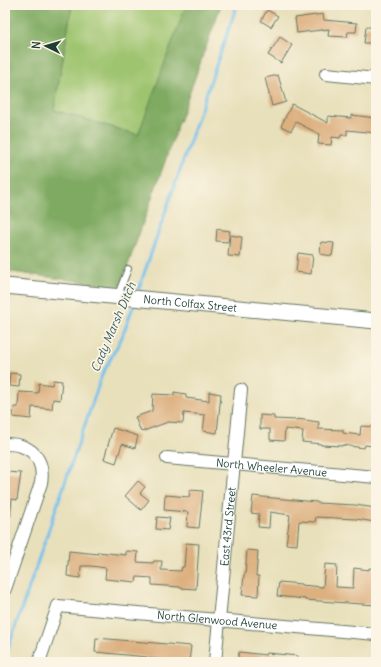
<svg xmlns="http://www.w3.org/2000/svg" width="381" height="667" viewBox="0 0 381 667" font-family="Delius,sans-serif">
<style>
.green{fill:#9fc46f;stroke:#5f8052}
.forest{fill:#7faa62;stroke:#4f744b}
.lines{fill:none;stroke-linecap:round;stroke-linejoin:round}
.stream{stroke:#74c1ee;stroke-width:3}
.building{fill:#ddb080}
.service-casing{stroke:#657663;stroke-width:8}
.minor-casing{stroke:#657663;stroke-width:14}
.tertiary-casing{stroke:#657663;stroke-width:17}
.service{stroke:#fff;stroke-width:6}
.minor{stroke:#fff;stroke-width:12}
.tertiary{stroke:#fff;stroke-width:15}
.labels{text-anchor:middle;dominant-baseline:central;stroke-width:3.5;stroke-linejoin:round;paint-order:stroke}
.street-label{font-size:11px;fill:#1f3d34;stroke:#fcf5e5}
.water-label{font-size:12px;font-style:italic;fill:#345e62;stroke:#fcf5e5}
</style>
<rect width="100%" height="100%" fill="#fcf5e5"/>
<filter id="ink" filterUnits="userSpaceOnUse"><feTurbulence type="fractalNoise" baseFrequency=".025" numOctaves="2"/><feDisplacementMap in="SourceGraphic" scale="8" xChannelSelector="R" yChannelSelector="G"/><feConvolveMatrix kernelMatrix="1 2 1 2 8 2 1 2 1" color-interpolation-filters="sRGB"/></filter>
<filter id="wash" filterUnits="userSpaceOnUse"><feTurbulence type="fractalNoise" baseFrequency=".012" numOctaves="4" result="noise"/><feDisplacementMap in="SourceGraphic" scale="16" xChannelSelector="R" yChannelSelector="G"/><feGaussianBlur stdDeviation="0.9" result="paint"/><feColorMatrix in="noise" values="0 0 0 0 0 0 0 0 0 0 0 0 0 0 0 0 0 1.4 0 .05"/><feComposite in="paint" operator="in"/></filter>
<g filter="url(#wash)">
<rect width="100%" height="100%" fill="#e8e0bb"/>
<path class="green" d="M72 5H186L139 135 54 110Z"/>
<path class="forest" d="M5 5H72L54 110 138 135 186 5H221L120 287 5 271Z"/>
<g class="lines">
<path class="stream" d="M137 294 237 5
M5 657 102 375 122 337 134 304"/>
</g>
<g id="blocks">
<path class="building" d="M267 10 278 16 271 27 261 21Z
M323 14 324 20 357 23 356 32H348L347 37 328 36 329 29 297 33 295 18Z
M366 27H376V43H364Z
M280 37 292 45 281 63 268 55Z
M278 75 286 102 272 106 265 78Z
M292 104 328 123V116L351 118V115L376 118V133L347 130V135H341L340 138 332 137 331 145 318 144 319 134 296 122 291 131 281 126Z
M217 229 230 231 228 242 216 241Z
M230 235 242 237 240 257 228 256Z
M321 242 334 243 332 256 320 254Z
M298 253 313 255 311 274 296 272Z
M10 373 20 374 19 387 9 386Z
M53 380 62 381 60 400 53 399 52 409 32 407 31 419 13 417 14 407H18L19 392 38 393 39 383 52 385Z
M174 392 186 394V398L209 401V392L221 394 217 433 203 431 205 415 184 413 183 423 168 422 141 432 135 417 152 411 153 394 174 395Z
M260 415 274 416V419L297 420V419L319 422 318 429 343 430V433L360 435 361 426 376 427 374 446 365 445 364 448 342 445V446L321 445V444L302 442 303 431 285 429 284 441 270 440V429H260Z
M113 428 138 436 135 448 122 444 116 463 104 459Z
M5 472 21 473 17 500 12 499 10 517 5 516Z
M138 481 145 487 140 493 149 500 141 510 125 496Z
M190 490 203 491 199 528 187 527 188 512 164 510 165 495 189 497Z
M253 496 273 498 317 502V503L355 505 376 508 375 522 356 519 316 517 315 522 299 521 297 545 286 544 290 515 270 512 269 528 258 527 259 514 251 513Z
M157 517 170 518 168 530 156 529Z
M186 543 199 544 196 589 180 588V587L152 585V578L137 577 136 582 105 579 106 568 91 566H81L80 578 67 576 69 551 98 554V552L126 555V551L138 552 137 562 153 563 154 561H162L161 570 181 571 182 567H184Z
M247 550 258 551 256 576H259L258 596 242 595 244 575H245Z
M325 564 337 565 336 587 353 588 354 568 369 570V568L376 569V605L305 600V599L277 596 279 582 301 584V585L323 587Z
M96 638 191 646 189 662H174V661L146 658 147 657 95 652Z
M239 652 266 655 267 653 298 656 297 662H237Z"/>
</g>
</g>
<g filter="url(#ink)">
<use href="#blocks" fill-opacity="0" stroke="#657663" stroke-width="1"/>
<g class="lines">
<g class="service-casing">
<path id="service" d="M117 297 128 269"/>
</g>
<g class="minor-casing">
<g id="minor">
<path d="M326 74 376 79"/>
<path d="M5 444C10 444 16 444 21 446 38 451 44 467 41 483L5 589"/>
<path id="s1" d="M167 458 376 477"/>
<path id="s2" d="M39 662 58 606 376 634"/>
<path id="s3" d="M215 662 241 390"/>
</g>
</g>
<g class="tertiary-casing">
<g id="tertiary">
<path id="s4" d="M5 286 376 321"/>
</g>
</g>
<use href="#service" class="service"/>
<use href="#minor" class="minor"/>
<use href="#tertiary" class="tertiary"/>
</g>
</g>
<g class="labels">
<g class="street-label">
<text stroke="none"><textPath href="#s4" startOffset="186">North Colfax Street</textPath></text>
<text stroke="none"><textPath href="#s1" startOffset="105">North Wheeler Avenue</textPath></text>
<text stroke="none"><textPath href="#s3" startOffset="136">East 43rd Street</textPath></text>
<text stroke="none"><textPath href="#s2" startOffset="219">North Glenwood Avenue</textPath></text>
</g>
<g class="water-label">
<text transform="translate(113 327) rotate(-67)">Cady Marsh Ditch</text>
</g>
</g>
<rect width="381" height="667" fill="none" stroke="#fcf5e5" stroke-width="20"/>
<g transform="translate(46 46) rotate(275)" stroke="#fcf5e5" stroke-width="3" paint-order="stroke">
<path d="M0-3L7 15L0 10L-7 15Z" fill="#1f3d34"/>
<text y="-6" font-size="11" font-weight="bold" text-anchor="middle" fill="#1f3d34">N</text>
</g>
</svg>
